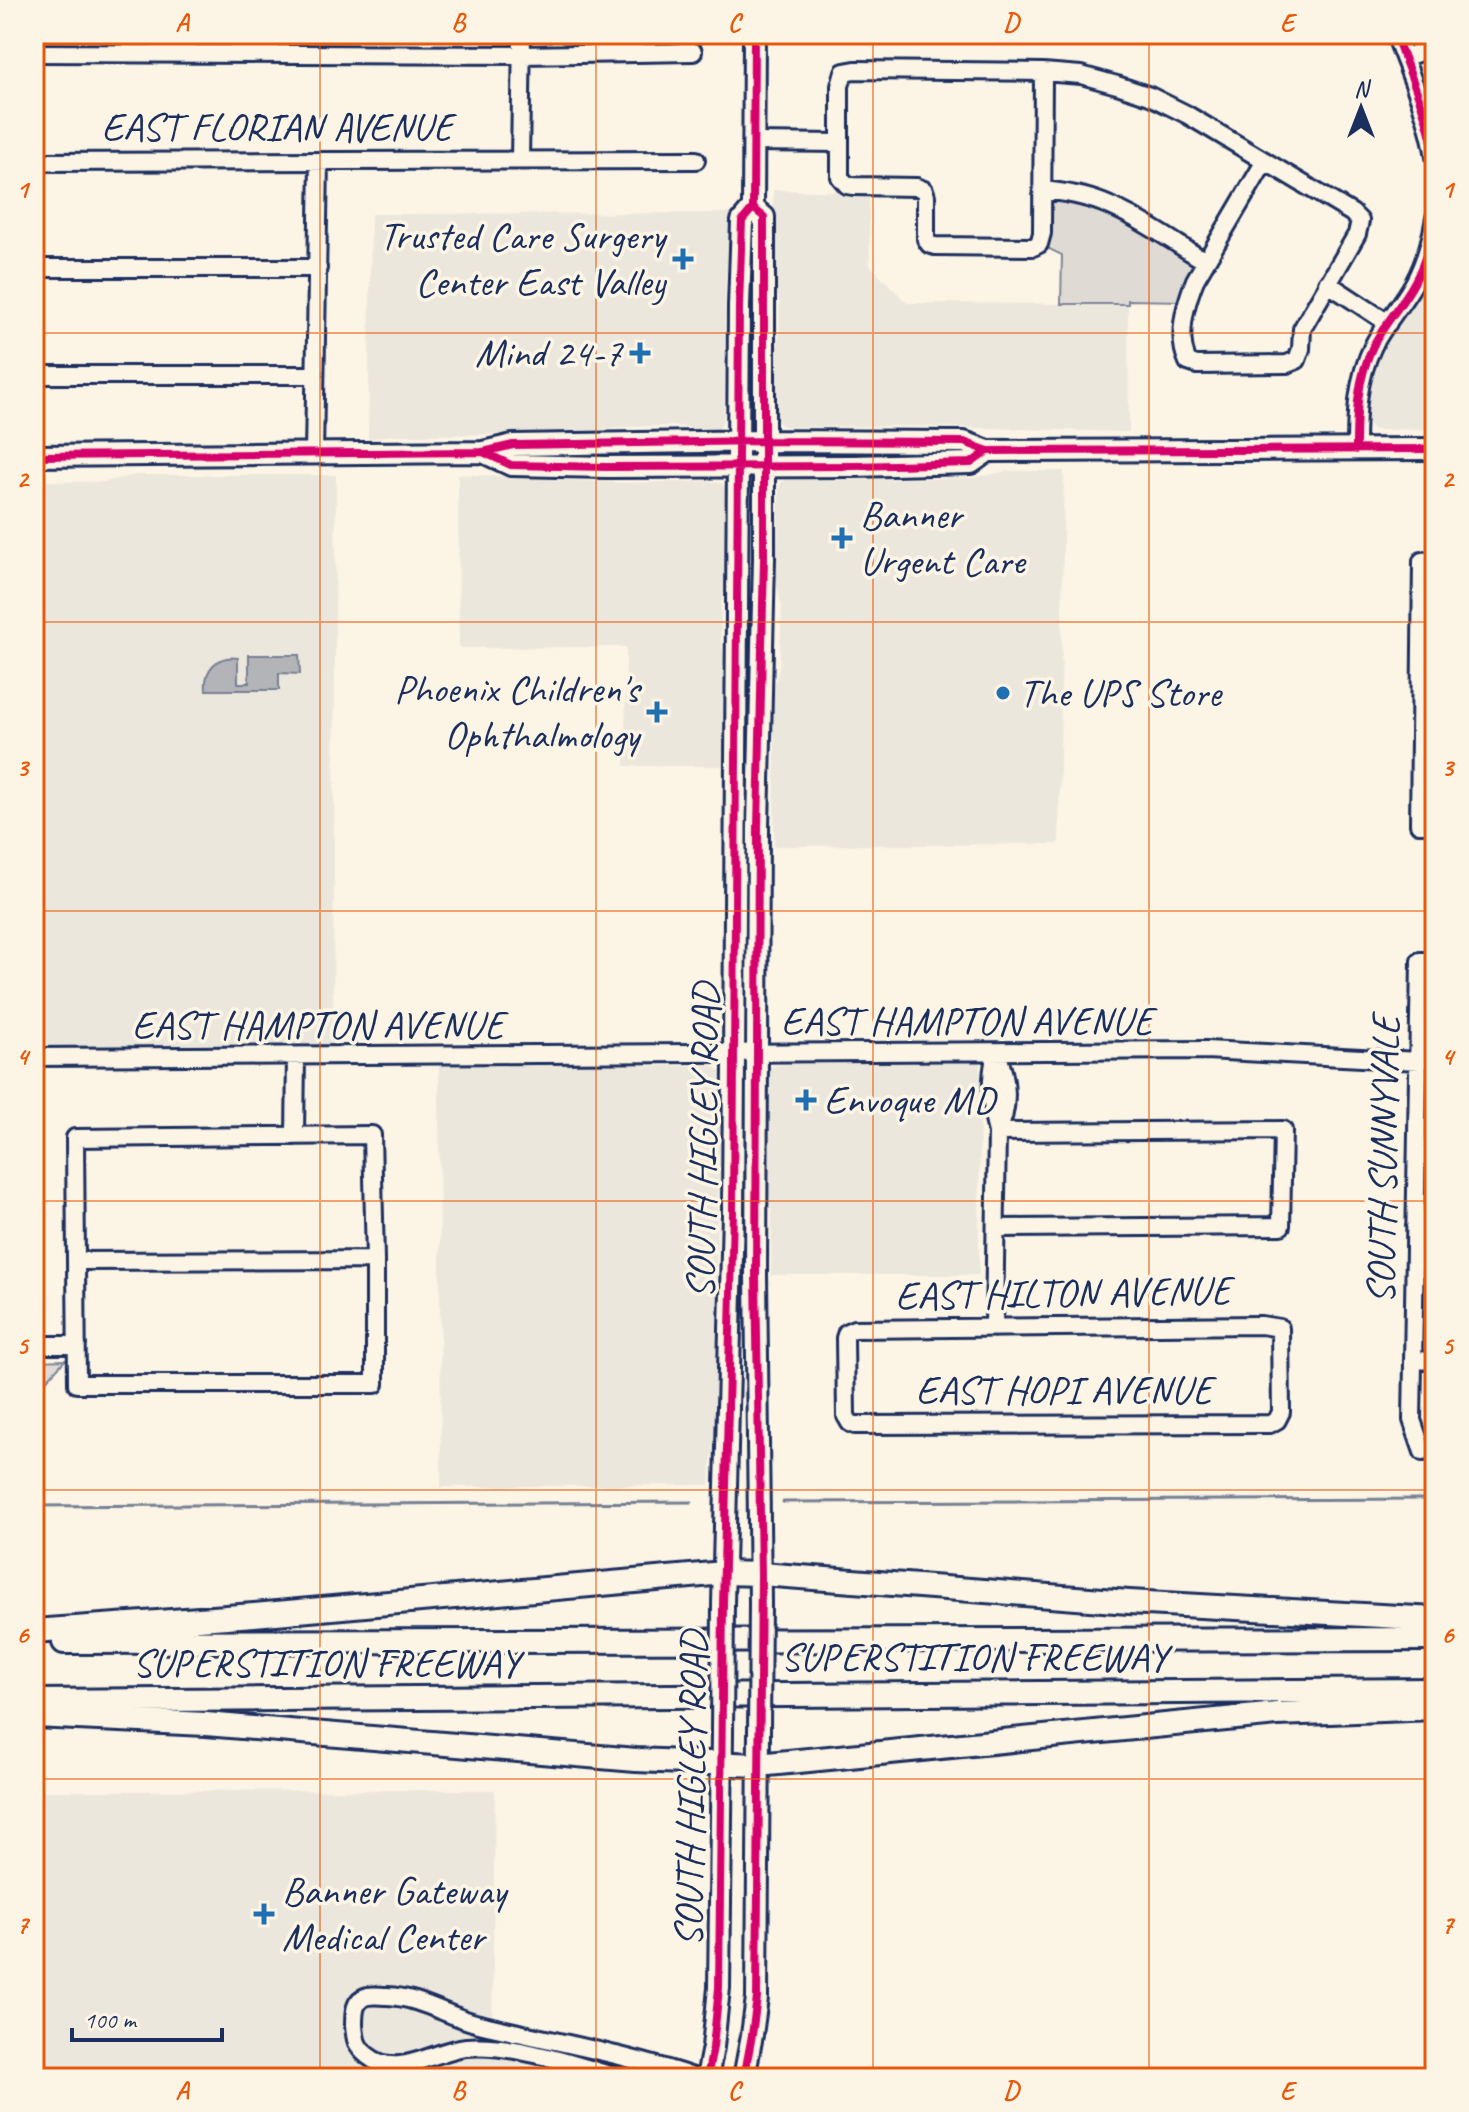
<svg xmlns="http://www.w3.org/2000/svg" width="1469" height="2112" viewBox="0 0 1469 2112" font-family="Caveat,sans-serif">
<style>
.built{fill:#ece7dc}
.green{fill:#dfdbd4;stroke:#7d8599;stroke-width:2}
.water{fill:#b2b4b8;stroke:#767f94;stroke-width:2}
.lines{fill:none;stroke-linecap:round;stroke-linejoin:round}
.stream{stroke:#767f94;stroke-width:3}
.minor-casing{stroke:#1b2f5e;stroke-width:22}
.major-casing{stroke:#1b2f5e;stroke-width:26}
.highway-casing{stroke:#1b2f5e;stroke-width:28}
.minor{stroke:#fcf5e5;stroke-width:16}
.major{stroke:#fcf5e5;stroke-width:20}
.highway{stroke:#fcf5e5;stroke-width:22}
.major-bridge-casing{stroke:#1b2f5e;stroke-width:26;stroke-linecap:butt}
.major-bridge{stroke:#fcf5e5;stroke-width:20}
.cycleway-casing{stroke:#fcf5e5;stroke-width:13}
.cycleway{stroke:#d6006c;stroke-width:8}
.grid{fill:none;stroke:#e8590c;stroke-width:2;stroke-opacity:0.55}
.poi-dot{fill:#1f6fb2;stroke:#fcf5e5;stroke-width:3}
.labels{text-anchor:middle;dominant-baseline:central;stroke-width:7;stroke-linejoin:round;paint-order:stroke}
.street-label{font-size:40px;fill:#1b2f5e;stroke:#fcf5e5}
.poi-label{font-size:40px;fill:#1b2f5e;stroke:#fcf5e5;text-anchor:start}
.neatline{fill:none;stroke:#e8590c;stroke-width:3}
.grid-label{font-size:26px;text-anchor:middle;font-weight:bold;fill:#e8590c}
</style>
<rect width="100%" height="100%" fill="#fcf5e5"/>
<filter id="ink" filterUnits="userSpaceOnUse"><feTurbulence type="fractalNoise" baseFrequency=".0125" numOctaves="2"/><feDisplacementMap in="SourceGraphic" scale="16" xChannelSelector="R" yChannelSelector="G"/><feConvolveMatrix kernelMatrix="1 2 1 2 8 2 1 2 1" color-interpolation-filters="sRGB"/></filter>
<g filter="url(#ink)">
<path class="built" d="M773 190 869 192 870 265 907 303 1128 304 1129 432 907 426 790 427 781 425 775 416V357L780 331V304L775 284Z
M732 213 725 290 724 416 719 430 710 432 679 426 615 427 581 434 392 435 368 439 371 214Z
M1433 258H1435V429L1379 430 1372 429 1365 419 1368 391 1376 362 1387 339 1421 286Z
M1007 471H1064L1059 844 774 846 775 744 770 713 771 697 779 670 782 607 776 580 779 489 781 483 789 477 794 476 825 480 973 478Z
M458 474 624 483 709 481 723 484 729 494 728 572 721 604V640L727 674 726 766H625L626 647 459 648Z
M135 475H336L333 1048H34V481L104 482Z
M980 1060 979 1275H771L772 1212 766 1182V1081L771 1067 776 1065Z
M601 1063 650 1066 713 1065 722 1073 723 1082 722 1160 717 1211 716 1274 721 1309 717 1412 711 1463 710 1485 441 1487 439 1065Z
M495 1790 492 2038 612 2062 671 2078H34V1791Z"/>
<path class="green" d="M1042 190 1072 194 1205 261 1186 301 1128 300V304H1061L1062 255 1039 244Z
M1420 1026H1435V1161H1417Z
M65 1360 39 1388 43 1477H34V1361Z"/>
<path class="water" d="M249 655H299L300 674 279 673V690H206C204 669 217 655 238 658V683H249Z"/>
<g class="lines">
<path class="stream" d="M783 1502 1435 1499
M34 1506 692 1502"/>
<g class="minor-casing">
<path id="minor" d="M1395 34C1410 75 1428 114 1435 157
M34 53 522 55 693 52
M1404 58 1435 46
M1043 72 1042 233 1039 244 1033 247 935 246 929 244 926 239V196L924 190 917 187 853 186 847 185 840 177V86L844 72 855 70 1043 72 1081 75 1117 85 1150 96 1186 114 1352 213 1360 221 1357 234 1302 329 1301 349 1297 360 1287 364 1197 365 1188 362C1176 337 1185 305 1195 280L1265 161
M754 142 839 143
M520 160 522 34
M34 162 696 160
M1042 190C1063 192 1083 195 1103 203 1139 217 1172 241 1205 261
M34 268H318
M1327 283 1388 323
M34 375H315
M1356 450C1356 414 1357 379 1373 346 1384 324 1402 305 1414 283 1425 263 1431 241 1435 218
M314 455 319 161
M1435 560 1422 561 1419 824H1435
M996 1053C1008 1076 1010 1109 997 1132
M34 1057 1206 1050 1419 1061
M372 1135 375 1260V1384H77L75 1138Z
M295 1136 296 1056
M1415 1226 1435 1227
M996 1228 1281 1226 1283 1130 997 1132
M76 1261 375 1260
M1261 1325 1280 1328 1281 1412 1277 1420 1270 1424 855 1425 850 1423 846 1416 845 1338 847 1332 854 1329Z
M994 1328 997 1132C990 1108 990 1077 996 1053
M34 1345H77
M1413 1360 1435 1361
M1423 1452 1412 1420 1420 961H1435
M620 2078C575 2065 513 2043 466 2047 435 2050 397 2080 368 2056 356 2047 355 2039 354 2025 354 2013 354 1999 368 1996 374 1995 381 1996 387 1996 420 1997 447 2016 479 2024 551 2041 625 2054 696 2078"/>
</g>
<g class="major-casing">
<path id="major" d="M753 208 764 217V558L758 827 756 1276 760 1603
M483 452 511 465 606 467 854 466 971 463 988 451
M34 456 483 452 513 445 763 441 964 442 988 451 1435 449
M723 1604 733 1213 739 306 742 221 753 208 754 34
M707 2078 713 2047 719 1988 722 1733
M744 2078 752 2035 757 1998 759 1732"/>
</g>
<g class="highway-casing">
<path id="highway" d="M34 1631 254 1615 724 1573 761 1574 1129 1602 1435 1619
M64 1642 1435 1639
M34 1701 1435 1690
M34 1716 206 1724 636 1760 758 1765 1277 1714 1435 1708"/>
</g>
<use href="#minor" class="minor"/>
<use href="#major" class="major"/>
<use href="#highway" class="highway"/>
<g class="major-bridge-casing">
<path id="major-bridge" d="M759 1732 760 1603
M722 1733 723 1604"/>
</g>
<use href="#major-bridge" class="major-bridge"/>
<g class="cycleway-casing">
<path id="cycleway" d="M1395 34C1410 75 1428 114 1435 157
M1356 450C1356 414 1357 379 1373 346 1384 324 1402 305 1414 283 1425 263 1431 241 1435 218
M483 452 511 465 606 467 854 466 971 463 988 451
M34 456 483 452 513 445 763 441 964 442 988 451 1435 449
M707 2078 713 2047 719 1988 723 1604 733 1213 739 306 742 221 753 208 754 34
M744 2078 752 2035 757 1998 761 1574 756 1276 758 827 764 558V217L753 208"/>
</g>
<use href="#cycleway" class="cycleway"/>
</g>
</g>
<path class="grid" d="M320 34V2078M596 34V2078M873 34V2078M1149 34V2078M34 333H1435M34 622H1435M34 911H1435M34 1201H1435M34 1490H1435M34 1779H1435"/>
<g class="poi-dot">
<path d="M679 247h8v8h8v8h-8v8h-8v-8h-8v-8h8z"/>
<path d="M636 341h8v8h8v8h-8v8h-8v-8h-8v-8h8z"/>
<path d="M838 526h8v8h8v8h-8v8h-8v-8h-8v-8h8z"/>
<circle cx="1003" cy="693" r="8"/>
<path d="M653 700h8v8h8v8h-8v8h-8v-8h-8v-8h8z"/>
<path d="M802 1088h8v8h8v8h-8v8h-8v-8h-8v-8h8z"/>
<path d="M260 1902h8v8h8v8h-8v8h-8v-8h-8v-8h8z"/>
</g>
<g class="labels">
<g class="street-label">
<text x="277" y="127">EAST FLORIAN AVENUE</text>
<text x="967" y="1021">EAST HAMPTON AVENUE</text>
<text x="318" y="1025">EAST HAMPTON AVENUE</text>
<text transform="translate(703 1141) rotate(-89)">SOUTH HIGLEY ROAD</text>
<text transform="translate(1383 1160) rotate(-89)">SOUTH SUNNYVALE</text>
<text transform="translate(1063 1293) rotate(-1)">EAST HILTON AVENUE</text>
<text x="1064" y="1390">EAST HOPI AVENUE</text>
<text x="974" y="1657">SUPERSTITION FREEWAY</text>
<text x="326" y="1663">SUPERSTITION FREEWAY</text>
<text transform="translate(691 1789) rotate(-89)">SOUTH HIGLEY ROAD</text>
</g>
<g class="poi-label">
<text x="665" y="236" text-anchor="end">Trusted Care Surgery<tspan x="665" dy="46">Center East Valley</tspan></text>
<text x="622" y="353" text-anchor="end">Mind 24-7</text>
<text x="860" y="515">Banner<tspan x="860" dy="46">Urgent Care</tspan></text>
<text x="639" y="689" text-anchor="end">Phoenix Children's<tspan x="639" dy="46">Ophthalmology</tspan></text>
<text x="1019" y="693">The UPS Store</text>
<text x="824" y="1100">Envoque MD</text>
<text x="282" y="1891">Banner Gateway<tspan x="282" dy="46">Medical Center</tspan></text>
</g>
</g>
<rect width="1469" height="2112" fill="none" stroke="#fcf5e5" stroke-width="88"/>
<g transform="translate(1361 108)" stroke="#fcf5e5" stroke-width="6" paint-order="stroke">
<path d="M0-6L14 30L0 20L-14 30Z" fill="#1b2f5e"/>
<text y="-12" font-size="22" font-weight="bold" text-anchor="middle" fill="#1b2f5e">N</text>
</g>
<path d="M72 2028v12h150v-12" fill="none" stroke="#1b2f5e" stroke-width="4"/>
<text x="84" y="2028" font-size="24" fill="#1b2f5e" stroke="#fcf5e5" stroke-width="6" paint-order="stroke">100 m</text>
<rect x="44" y="44" width="1381" height="2024" class="neatline"/>
<g class="grid-label">
<text x="182" y="31">A</text>
<text x="458" y="31">B</text>
<text x="734" y="31">C</text>
<text x="1011" y="31">D</text>
<text x="1287" y="31">E</text>
<text x="22" y="198">1</text>
<text x="1447" y="198">1</text>
<text x="22" y="487">2</text>
<text x="1447" y="487">2</text>
<text x="22" y="776">3</text>
<text x="1447" y="776">3</text>
<text x="22" y="1065">4</text>
<text x="1447" y="1065">4</text>
<text x="22" y="1354">5</text>
<text x="1447" y="1354">5</text>
<text x="22" y="1643">6</text>
<text x="1447" y="1643">6</text>
<text x="22" y="1933">7</text>
<text x="1447" y="1933">7</text>
<text x="182" y="2099">A</text>
<text x="458" y="2099">B</text>
<text x="734" y="2099">C</text>
<text x="1011" y="2099">D</text>
<text x="1287" y="2099">E</text>
</g>
</svg>
